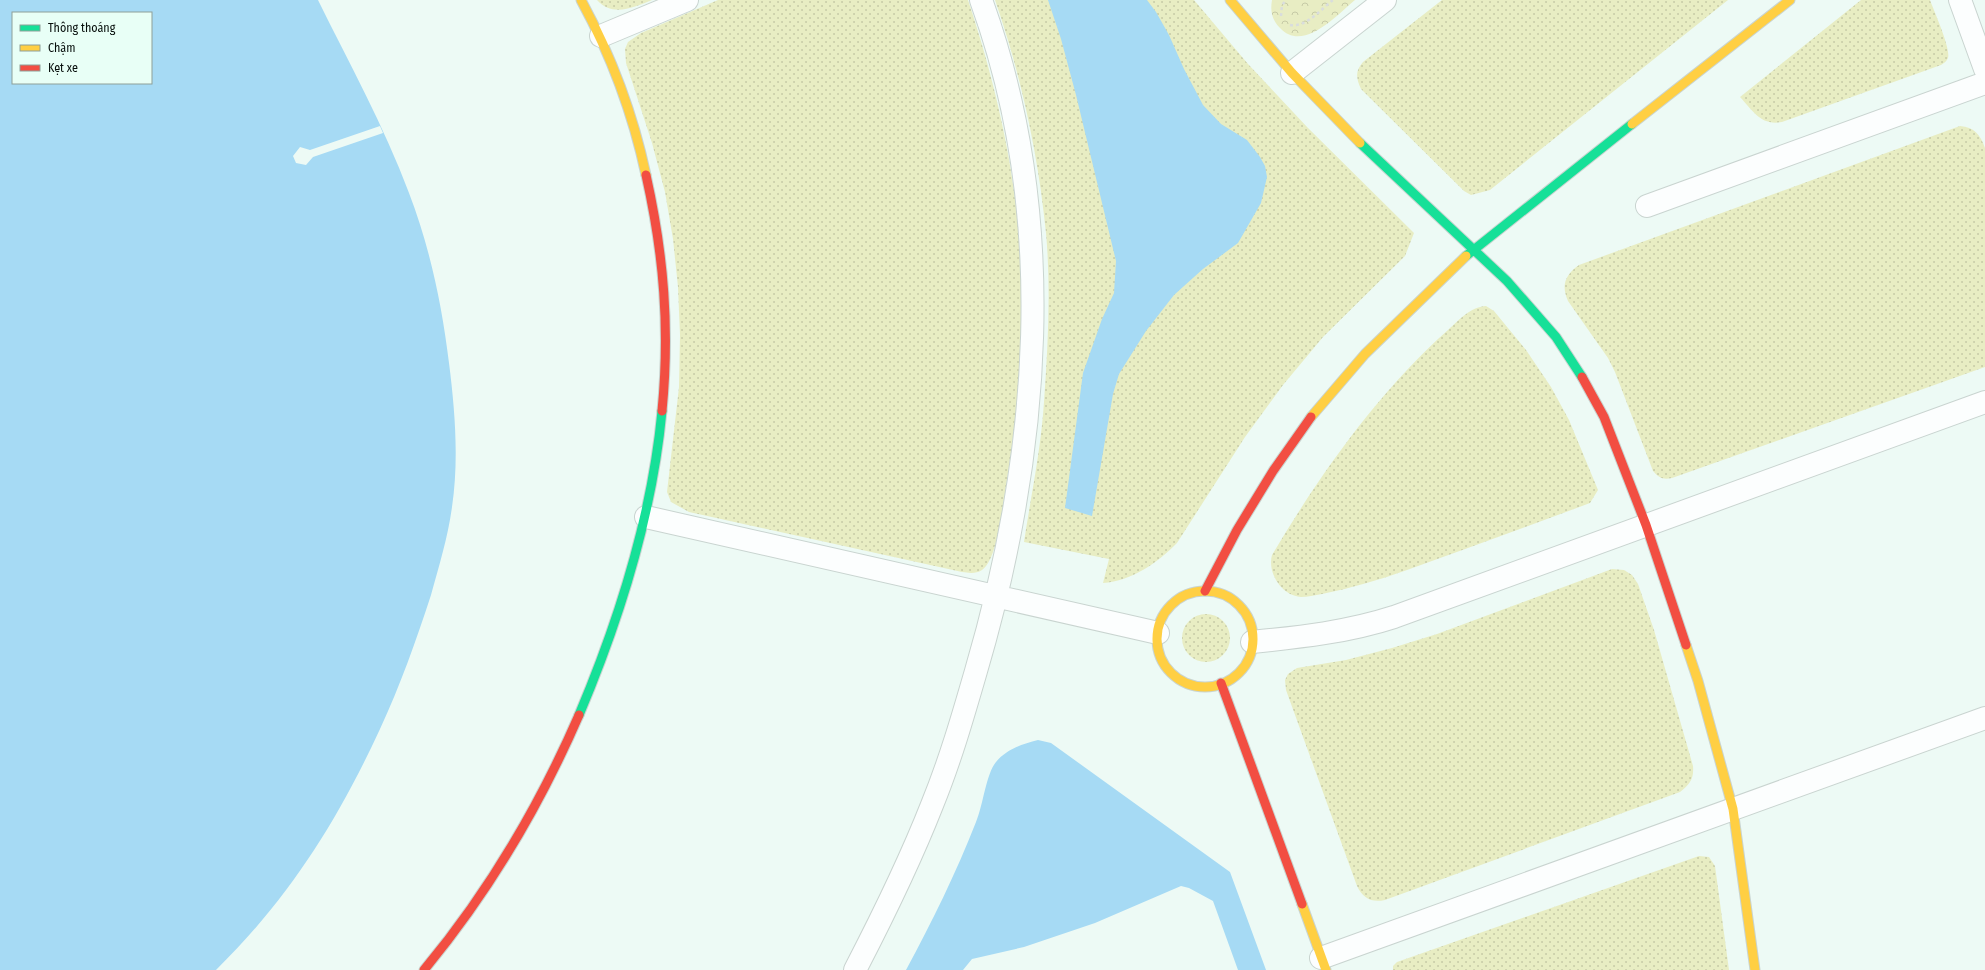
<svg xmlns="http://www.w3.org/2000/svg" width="1985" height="970" viewBox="0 0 1985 970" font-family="'Fira Sans Condensed',sans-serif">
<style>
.grass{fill:url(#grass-dots)}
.park{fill:url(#park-crowns)}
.water{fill:#a6daf4;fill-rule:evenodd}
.pier{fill:#edfaf5}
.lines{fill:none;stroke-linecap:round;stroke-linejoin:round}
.street-casing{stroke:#c9d4d0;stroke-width:24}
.fast-casing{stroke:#c9d4d0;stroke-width:11}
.slow-casing{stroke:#c9d4d0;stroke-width:11}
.jam-casing{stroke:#c9d4d0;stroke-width:11}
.path{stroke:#d9dddc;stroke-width:2.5;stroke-dasharray:3 3;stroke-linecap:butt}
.street{stroke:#fcfefe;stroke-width:22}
.fast{stroke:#16e098;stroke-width:9}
.slow{stroke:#ffcf43;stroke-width:9}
.jam{stroke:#f24e42;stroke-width:9}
</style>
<defs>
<pattern id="grass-dots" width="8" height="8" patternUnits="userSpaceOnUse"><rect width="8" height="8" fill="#e8edc3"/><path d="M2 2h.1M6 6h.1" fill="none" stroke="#c6caa6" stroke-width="1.8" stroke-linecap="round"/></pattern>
<pattern id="park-crowns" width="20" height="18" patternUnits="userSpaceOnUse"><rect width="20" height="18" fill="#e8edc3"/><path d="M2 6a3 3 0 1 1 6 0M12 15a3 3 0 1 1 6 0" fill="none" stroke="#c6caa6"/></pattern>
</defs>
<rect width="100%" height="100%" fill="#edfaf5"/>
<path class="grass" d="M597 0H652C633 8 612 17 597 0Z
M718 0H968C1002 102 1025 213 1022 321 1021 379 1014 436 1005 493 1002 510 997 560 982 570 976 574 969 573 962 572L689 512 671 502 667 492 679 387 680 335 678 287 673 239 665 192 652 143 626 63 625 49 628 42 641 33Z
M995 0H1194L1248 64 1308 128 1414 233 1405 256 1323 337 1283 385 1245 437 1177 543C1157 563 1132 581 1103 583L1109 559 1024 542C1031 496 1041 449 1044 402 1048 346 1051 288 1046 233 1038 153 1021 75 995 0Z
M1442 0H1728L1490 190 1471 195 1464 191 1361 89C1356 78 1355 71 1363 62Z
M1861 0H1930C1934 11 1951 49 1948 58 1947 61 1944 63 1941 65L1782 122C1761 126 1753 111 1740 97Z
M1960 126C1974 127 1980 134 1985 148V367L1672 478C1663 480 1659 478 1653 471L1615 372 1608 358 1568 301C1561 285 1565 275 1579 265Z
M1486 306 1494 311 1526 350 1551 387 1569 420 1598 490 1590 503C1529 526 1468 548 1407 570 1379 580 1351 588 1322 594 1315 595 1307 597 1301 597 1282 596 1267 573 1272 555 1319 476 1378 392 1448 330 1459 320 1470 307 1486 306Z
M1612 569 1624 570 1632 575 1638 584 1654 630 1693 766C1694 779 1690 784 1680 792L1385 900C1371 903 1363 898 1357 886L1286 690 1285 680 1288 674 1297 668 1346 660 1392 648 1437 634Z
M1182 638a24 24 0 1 1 48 0a24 24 0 1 1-48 0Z
M1699 856 1709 857 1715 866 1729 970H1393V966L1397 962Z"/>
<path class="park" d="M1272 0H1355C1337 15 1303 53 1280 28 1272 20 1270 11 1272 0Z"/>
<path class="water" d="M0 0H318C349 63 384 126 409 193 430 248 442 305 449 363 455 410 459 460 452 507 448 537 439 566 431 595 416 641 400 686 380 729 337 822 289 898 216 970H0ZM13 13H151V83H13Z
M1048 0H1147L1156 12 1169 35 1184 69 1203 105 1221 124 1247 140 1260 157 1265 166 1267 177 1261 203 1238 243 1203 269 1174 295 1146 331 1119 374 1113 394 1092 516 1065 508 1083 373 1102 319 1114 293 1116 261 1076 95 1061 39Z
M1038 740 1051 743 1230 872 1266 970H1238L1213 901 1189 888 1181 886 1095 923 1024 947 972 959 963 970H906C932 922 956 873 976 822 983 806 986 774 996 762 1007 749 1022 744 1038 740Z"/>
<path class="pier" d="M380 126 383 133 313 157 306 165 296 163 293 156 300 147 310 150Z"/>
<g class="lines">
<g class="street-casing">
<path id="street" d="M1960 0 1985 69
M601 36 687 0
M1292 73 1385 0
M1647 206 1985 83
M646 517 1158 633
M1252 642C1301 637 1348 632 1394 617L1985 402
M1321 958 1985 718
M855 970C883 916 910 861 932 805 950 761 963 716 976 671 1040 453 1060 217 981 0"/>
</g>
<g class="fast-casing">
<path id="fast" d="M1360 143 1507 281 1556 337 1582 377
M1466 256 1632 124
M579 715C620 618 652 517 662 411"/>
</g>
<g class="slow-casing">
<path id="slow" d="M581 0C611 55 633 114 646 175
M1230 0 1292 73 1360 143
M1632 124 1790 0
M1311 417 1365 354 1466 256
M1157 639a48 48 0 1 1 96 0a48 48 0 1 1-96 0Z
M1686 645 1698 681 1733 809 1755 970
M1302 904 1326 970"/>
</g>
<g class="jam-casing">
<path id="jam" d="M646 175C664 255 670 329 662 411
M1582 377 1604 417 1646 525 1686 645
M1205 591 1237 530 1273 471 1311 417
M1221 683 1302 904
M424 970C488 893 539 807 579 715"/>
</g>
<path class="path" d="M1281 16 1282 5 1286 0
M1290 25C1306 28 1321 9 1333 0"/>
<use href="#street" class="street"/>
<use href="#fast" class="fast"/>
<use href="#slow" class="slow"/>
<use href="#jam" class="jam"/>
</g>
<rect x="12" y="12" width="140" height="72" fill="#e8fff6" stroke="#8e9f98"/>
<rect x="20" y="25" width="20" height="6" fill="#16e098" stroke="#8e9f98"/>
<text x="48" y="32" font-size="12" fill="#060e0b">Thông thoáng</text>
<rect x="20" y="45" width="20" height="6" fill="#ffcf43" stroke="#8e9f98"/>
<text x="48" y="52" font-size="12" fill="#060e0b">Chậm</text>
<rect x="20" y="65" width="20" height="6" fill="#f24e42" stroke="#8e9f98"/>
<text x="48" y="72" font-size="12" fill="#060e0b">Kẹt xe</text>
</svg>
